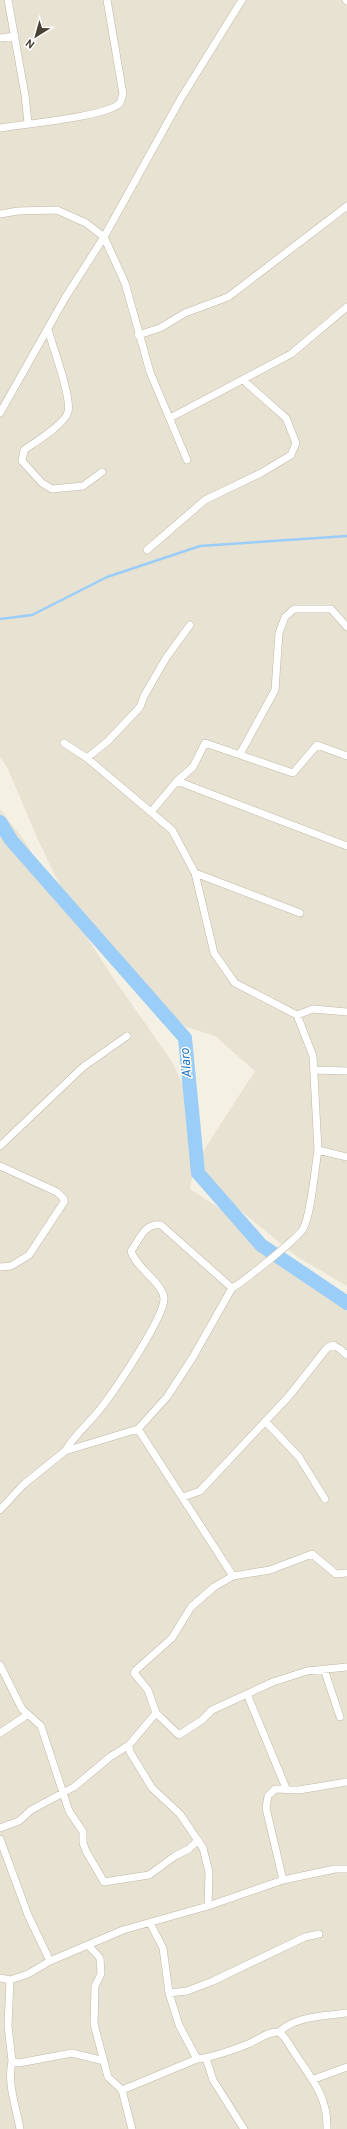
<svg xmlns="http://www.w3.org/2000/svg" width="347" height="2129" viewBox="0 0 347 2129" font-family="Overpass,sans-serif">
<style>
.residential{fill:#e8e2d2}
.lines{fill:none;stroke-linecap:round;stroke-linejoin:round}
.stream{stroke:#9acdf7;stroke-width:2.5}
.river{stroke:#9acdf7;stroke-width:14}
.minor-casing{stroke:#c0b8a6;stroke-width:8}
.minor{stroke:#fff;stroke-width:7}
.labels{text-anchor:middle;dominant-baseline:central;stroke-width:3;stroke-linejoin:round;paint-order:stroke}
.water-label{font-size:13px;font-style:italic;fill:#2274bd;stroke:#fff}
</style>
<rect width="100%" height="100%" fill="#f4f0e4"/>
<path class="residential" d="M0 0H347V1286L296 1256 224 1197 194 1166 190 1189 243 1224 304 1271 347 1297V2129H0V809L23 839 114 979 171 1060 201 1123 194 1165 255 1071 215 1036 167 1021 118 958 70 906 38 840 8 769 0 757Z"/>
<g class="lines">
<path class="stream" d="M0 619 32 615 107 577 200 546 347 536"/>
<path class="river" d="M0 822 11 840 185 1038 198 1173 261 1245 347 1303"/>
<g class="minor-casing">
<path id="minor" d="M8 0 25 95 28 123
M346 0 347 1
M0 38 15 36
M0 128C23 124 106 117 120 103L123 94 107 0
M0 214 18 211 57 210 86 223 104 237 125 283 150 372 187 460
M48 330C53 347 72 398 68 412 65 424 34 443 24 450L22 461 42 483 52 489 83 486 102 472
M138 335 160 328 185 313 228 297 347 206
M0 413 65 298 104 237 180 100 242 0
M170 418 291 354 347 307
M147 550 205 500 261 473 291 455 296 443 286 418 243 380
M64 743 87 758 172 830 195 873 214 953 235 983 297 1015 313 1009 347 1012
M240 754 275 690 279 633 285 617 294 609H331L347 627
M87 758 108 741 140 707 144 696 166 658 190 625
M177 781 347 846
M151 812 177 781 193 767 205 743 293 773 317 745 347 756
M195 873 300 913
M297 1015 313 1056 318 1150
M314 1070 347 1071
M0 1146 83 1067 127 1036
M0 1166 57 1192 64 1199V1202L29 1255 11 1266 0 1267
M265 1421 299 1457 325 1499
M138 1429 233 1576 270 1570 312 1554 336 1574 347 1573
M65 1451C75 1434 92 1421 104 1404 117 1387 165 1316 164 1298 162 1282 136 1268 131 1251 139 1240 145 1222 161 1225L232 1288
M183 1497 200 1491 289 1396 327 1348 333 1345 340 1349 347 1355
M0 1510 23 1485 65 1451 138 1429 167 1397 193 1357 232 1288C242 1283 298 1238 303 1229 311 1215 315 1168 318 1150L347 1157
M0 1665 22 1709 41 1726 69 1811 83 1832V1843L86 1851 104 1882 149 1875 175 1856 189 1849 198 1840
M324 1669 340 1717
M247 1694 286 1788
M156 1713 179 1735 202 1720 212 1710 273 1682 307 1671 347 1667
M0 1733 27 1715
M129 1745 130 1752 152 1788 180 1814 203 1848 209 1872 208 1906
M0 1828 19 1821 31 1810 74 1787 110 1757 129 1745 156 1713 148 1690 134 1673 136 1670 172 1638 191 1607 214 1587 233 1576
M0 1839 28 1915 50 1961
M283 1880 266 1808 268 1796 275 1789 299 1790 347 1782
M150 1923 163 1948 169 1993 179 2025 197 2059
M88 1945 100 1958 101 1974 95 1986 94 2024 108 2077 122 2090 132 2129
M0 1978 10 1980 28 1974 50 1961 123 1930 208 1906 283 1880 335 1869H347
M10 1980 8 2026 12 2061 19 2063 72 2053 104 2061
M169 1993 187 1991 213 1981 305 1937 319 1934
M206 2058 213 2080 244 2129
M12 2061C7 2084 16 2106 20 2129
M314 2079 347 2067
M122 2090 197 2059C210 2058 236 2049 248 2044 258 2040 268 2031 279 2032
M327 2129C328 2096 311 2078 294 2052 289 2045 286 2037 279 2032 295 2016 325 2016 347 2013"/>
</g>
<use href="#minor" class="minor"/>
</g>
<g class="labels">
<g class="water-label">
<text transform="translate(187 1063) rotate(-95)">Alaro</text>
</g>
</g>
<g transform="translate(36 36) rotate(217)" stroke="#ffffff" stroke-width="3" paint-order="stroke">
<path d="M0-3L7 15L0 10L-7 15Z" fill="#474033"/>
<text y="-6" font-size="11" font-weight="bold" text-anchor="middle" fill="#474033">N</text>
</g>
</svg>
